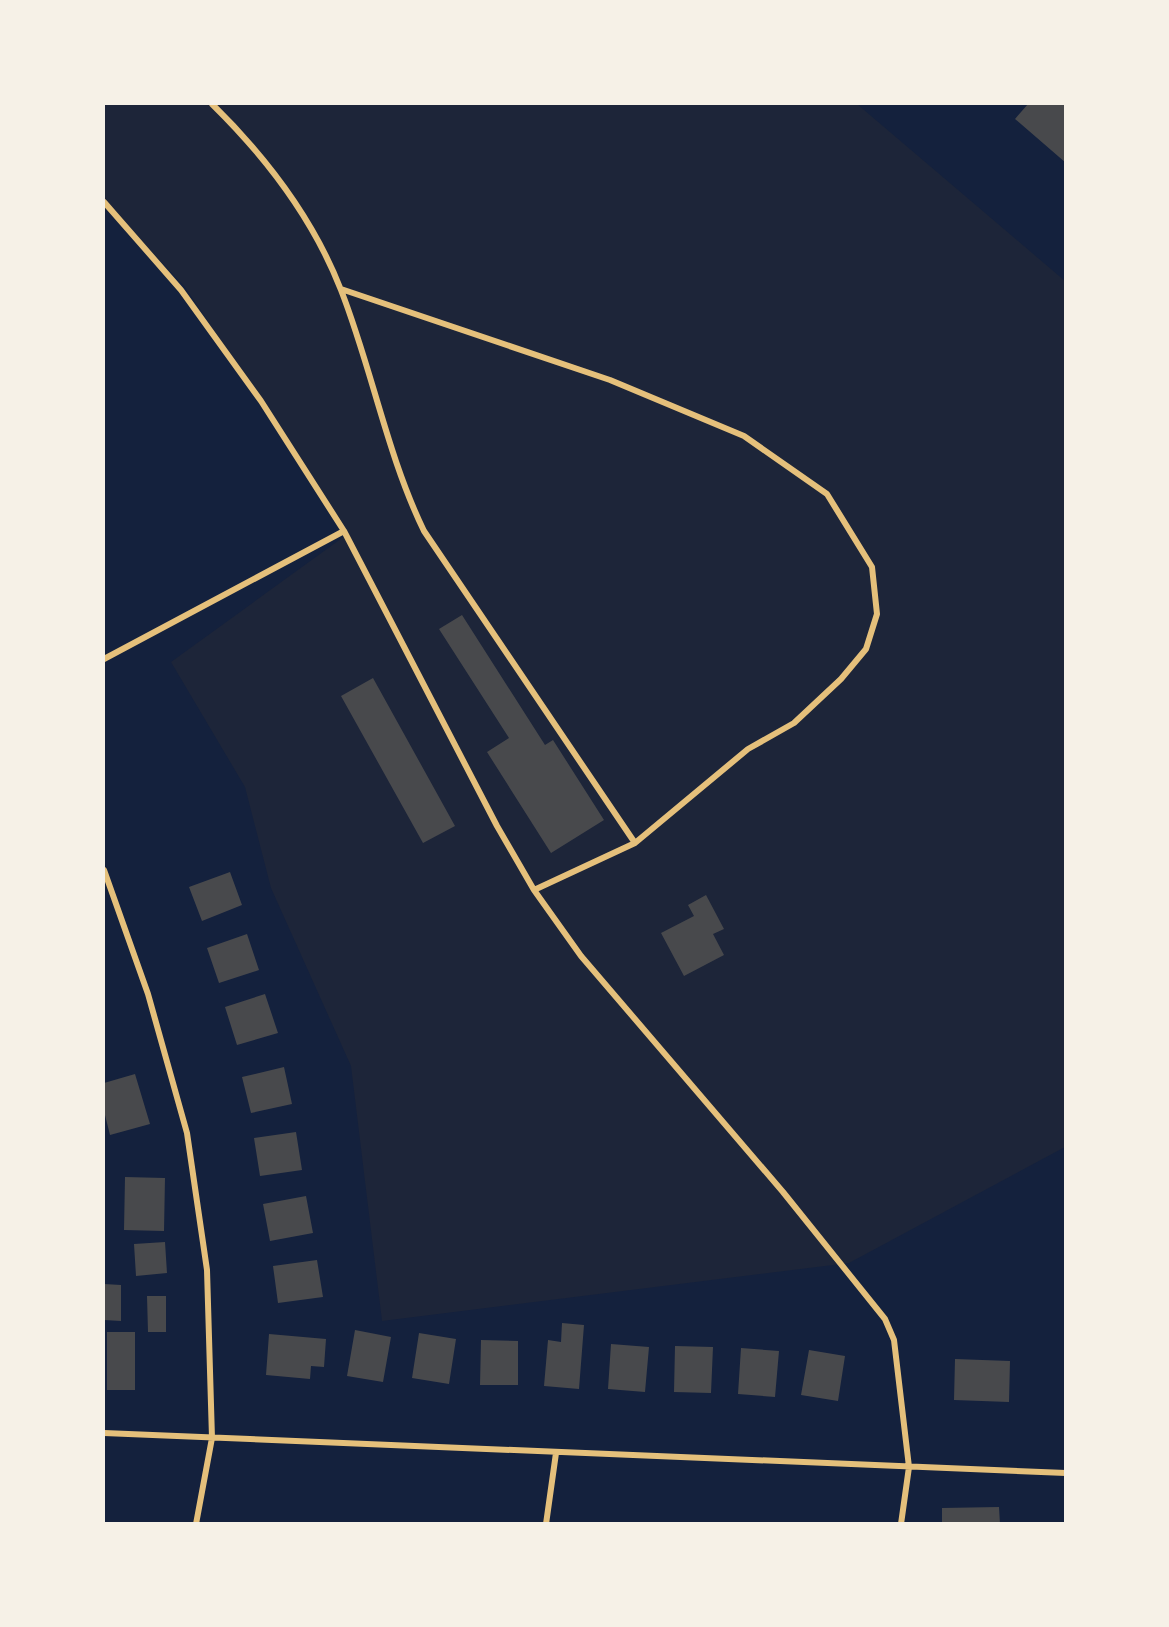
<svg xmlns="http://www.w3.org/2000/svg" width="1169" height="1627" viewBox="0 0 1169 1627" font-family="'Archivo Narrow',sans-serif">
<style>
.green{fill:#1d2539}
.building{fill:#48494c}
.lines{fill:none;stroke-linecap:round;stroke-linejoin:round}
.minor{stroke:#e5c07b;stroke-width:6}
</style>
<rect width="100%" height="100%" fill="#14213d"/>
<path class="green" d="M104 104H857L1065 281V1147L849 1263 382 1321 351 1066 271 888 245 787 171 662 349 533 185 287 104 201Z"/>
<path class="building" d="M1028 104H1066V163L1015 119Z
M462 615 545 745 553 740 604 820 551 853 487 752 509 738 439 629Z
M373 678 455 826 423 843 341 696Z
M230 872 242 905 202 921 189 887Z
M706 895 724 929 713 934 724 955 684 976 661 933 694 916 688 905Z
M247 934 259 970 219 983 207 948Z
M265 994 278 1033 237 1045 225 1007Z
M284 1067 292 1104 251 1113 242 1077Z
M135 1074 150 1124 110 1135 104 1111V1083Z
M296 1132 302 1170 260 1176 254 1138Z
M125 1177 165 1178 164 1231 124 1230Z
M306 1196 313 1233 270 1241 263 1204Z
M165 1242 167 1273 136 1276 134 1244Z
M317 1260 323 1297 278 1303 273 1266Z
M104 1284 121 1285V1321L104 1320Z
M147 1296H166V1332H148Z
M562 1323 584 1325 579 1389 544 1386 548 1340 561 1342Z
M355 1330 391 1337 383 1382 347 1376Z
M107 1332H135V1390H107Z
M419 1333 456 1339 449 1384 412 1378Z
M269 1334 326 1339 324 1367 311 1366 310 1379 266 1375Z
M481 1340 518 1341V1385H480Z
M611 1344 649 1347 645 1392 608 1389Z
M675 1346 713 1347 711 1393 674 1392Z
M741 1348 779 1351 775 1397 738 1394Z
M809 1350 845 1356 838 1401 801 1395Z
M955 1359 1010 1361 1009 1402 954 1400Z
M999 1507 1000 1524H942V1508Z"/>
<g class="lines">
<path class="minor" d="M212 104C266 157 313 218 341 290 372 369 387 455 424 531L635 843
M104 202 181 290 261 401 344 531 497 826 534 890 581 956 783 1192 885 1319 894 1340 909 1467 901 1524
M341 289 610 380 744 436 827 494 872 567 877 614 866 649 841 679 794 723 748 749 635 843 534 890
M104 659 344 531
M104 870 148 994 187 1133 207 1270 212 1438 196 1524
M104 1433 1066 1473
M546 1524 556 1453"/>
</g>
<rect width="1169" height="1627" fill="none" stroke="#f6f1e7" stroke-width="210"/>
</svg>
